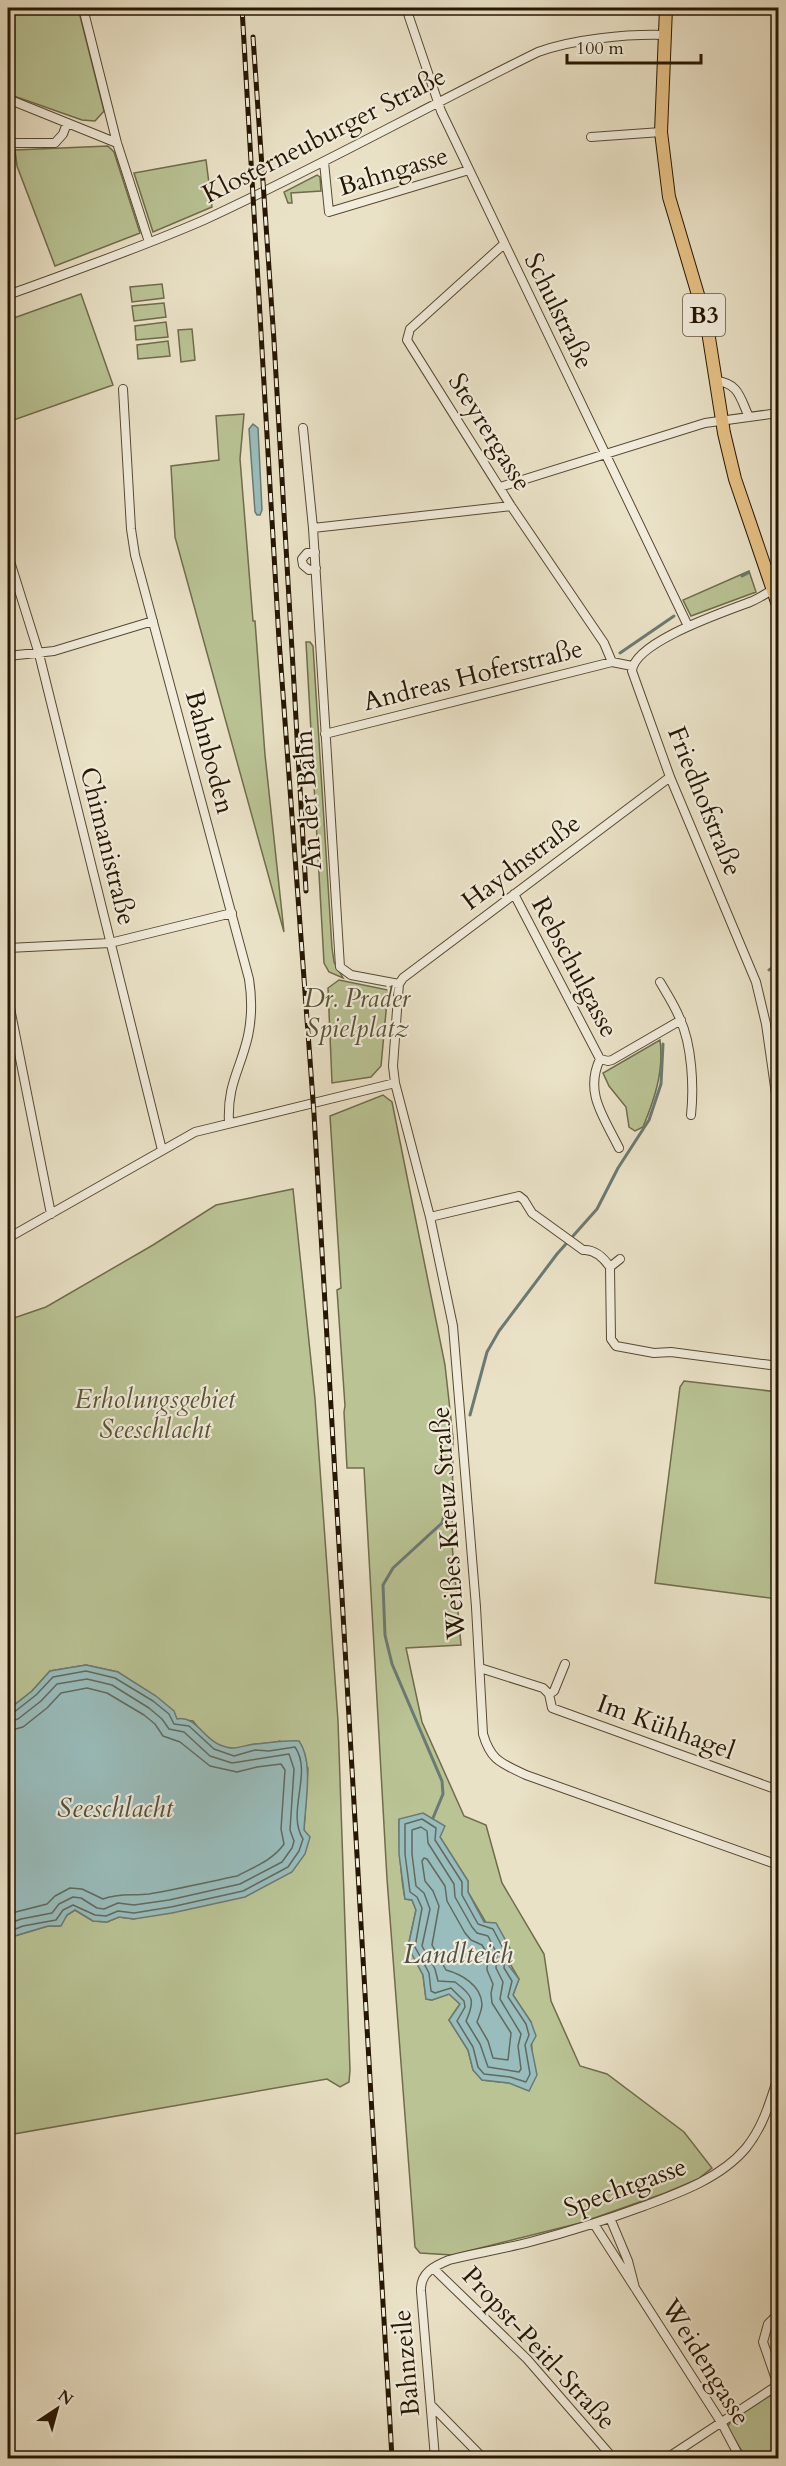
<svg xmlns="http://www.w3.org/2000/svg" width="786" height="2466" viewBox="0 0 786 2466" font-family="Cardo,serif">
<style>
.green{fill:#b9c394;stroke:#706c4b;stroke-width:1.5;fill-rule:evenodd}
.water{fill:#99bdbc;stroke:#6b7a72;stroke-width:1.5}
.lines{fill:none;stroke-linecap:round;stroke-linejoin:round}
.shore{stroke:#606a5f;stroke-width:1.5}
.stream{stroke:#6b7a72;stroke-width:3}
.minor-casing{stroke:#574933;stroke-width:10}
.primary-casing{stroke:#261602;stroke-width:14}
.minor{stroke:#f1ecdb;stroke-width:8}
.primary{stroke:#e5c184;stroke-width:12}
.rail-casing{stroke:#261602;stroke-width:5}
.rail{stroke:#f1ecdb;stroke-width:3;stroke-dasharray:9;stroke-linecap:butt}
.labels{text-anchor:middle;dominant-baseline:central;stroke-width:4.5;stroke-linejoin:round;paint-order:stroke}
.shield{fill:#f1ecdb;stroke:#635643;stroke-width:1.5}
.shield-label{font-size:24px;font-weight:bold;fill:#261602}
.street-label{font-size:26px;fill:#261602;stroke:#f1ecdb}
.park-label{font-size:26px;font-style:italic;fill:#595335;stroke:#f1ecdb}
.water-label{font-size:27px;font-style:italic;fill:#4e5043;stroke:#f1ecdb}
</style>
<rect width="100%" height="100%" fill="#eae2c7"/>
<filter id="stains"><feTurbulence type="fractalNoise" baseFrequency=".00333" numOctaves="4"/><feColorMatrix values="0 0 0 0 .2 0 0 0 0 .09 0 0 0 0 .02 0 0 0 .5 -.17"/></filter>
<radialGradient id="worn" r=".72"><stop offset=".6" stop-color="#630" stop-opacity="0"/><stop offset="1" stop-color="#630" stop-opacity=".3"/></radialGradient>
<path class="green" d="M8 8H78L104 111 95 121 82 120 8 94Z
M108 146 114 152 140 233 55 266 17 166 15 150Z
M206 160 212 207 153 232 134 173Z
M317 175 320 177 321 191 291 193 292 203H288L284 192Z
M162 284 164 298 132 302 130 287Z
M81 294 113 385 8 422V320Z
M164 303 166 317 134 321 132 306Z
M166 322 168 337 136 340 135 326Z
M192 329 195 360 181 362 178 330Z
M168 341 170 356 138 359 137 345Z
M244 414 240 459 253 621H255L265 755 284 932 175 537 171 466 219 460 216 416Z
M749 571 756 592 691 616 683 600Z
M306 642H310L313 646 332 948 334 962 343 978 329 972 324 963Z
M339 980 388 990 381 1066 371 1077 332 1083 328 988Z
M660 1040C664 1071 655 1098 643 1127L635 1131 629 1127 626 1107 609 1086 603 1073Z
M383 1095 392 1102 445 1365 453 1437 452 1544 461 1645 406 1648 422 1722 464 1816 486 1825 502 1883 544 1954 551 2001 580 2066 607 2074 684 2132 712 2168 698 2179 665 2193 580 2223 452 2255 420 2253 415 2247 387 1879 364 1468H347L344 1412 345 1406 337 1290 341 1288 330 1116ZM399 1820 440 1837 468 1881V1892L519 1979 513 1995 531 2022 532 2057 509 2083 482 2080 473 2070 468 2050 449 2020 460 2004 449 1994 432 2000 426 1999 423 1975 408 1947 416 1910 412 1900 405 1899C400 1872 399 1847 399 1820Z
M293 1189 315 1399 338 1721 350 2070 349 2082 340 2087 327 2079 8 2135V1938L48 1926H60L67 1915 75 1910 93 1921 107 1922 119 1917 134 1919 304 1830 308 1768 280 1741C271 1744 265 1743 256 1744 249 1744 243 1749 237 1749 220 1751 202 1734 193 1721L177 1719 118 1672 86 1665 50 1671 32 1691 8 1710V1320L46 1307 153 1245 216 1205Z
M684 1381 778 1392V1599L655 1583 680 1387Z
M775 2392 778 2394V2458H746L727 2427 733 2419Z"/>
<path class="water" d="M253 424 258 428 262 510 260 515H257L255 512 249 429Z
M86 1665 118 1672 156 1696 174 1711 177 1719C195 1715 204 1739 220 1745 237 1752 240 1745 256 1744 270 1743 284 1740 299 1741 314 1761 305 1805 304 1830L310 1837 305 1854 292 1872 245 1897 172 1913 134 1919 119 1917 107 1922 93 1921 75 1910 67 1915 61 1926H48L8 1938V1710L32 1691 50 1671Z
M423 1813 445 1826 440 1837 468 1881V1892L484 1922 496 1923 512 1952 509 1966 519 1979 513 1995 531 2022 536 2036 531 2045 537 2075 529 2091 509 2083 482 2080 473 2070 468 2050 449 2020 460 2004 449 1994 432 2000 426 1999 423 1975 408 1947 416 1910 412 1900 405 1899 399 1854V1819Z"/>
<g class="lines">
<path class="shore" d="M8 1714 13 1713 36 1695 53 1677 86 1671 115 1678 153 1701 169 1714 174 1724 189 1726 214 1749 234 1756 255 1750 269 1751 295 1747C313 1773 286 1812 303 1839L299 1851 288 1867 243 1891 171 1907 134 1913 118 1911 106 1916 95 1915 73 1905 63 1910 56 1920 23 1926 8 1932
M8 1722 18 1719 41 1701 57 1684 87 1679 112 1685 149 1708 162 1719 169 1729 184 1732 210 1756 232 1763 289 1754 294 1769 290 1830 294 1841 292 1848 282 1862 240 1884 169 1900 134 1905 118 1903 104 1909 97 1908 81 1898 73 1897 59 1904 52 1913 21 1919 8 1924
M8 1731 23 1727 47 1708 61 1693 87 1688 107 1693 144 1715 155 1724 163 1736 180 1742 210 1766 237 1772 257 1767 281 1764 285 1770 281 1829 284 1844C273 1860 254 1867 237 1876 208 1882 178 1889 149 1894 133 1896 118 1893 103 1899L82 1889 70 1888 55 1896 47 1904 8 1914
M422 1819 436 1828 435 1840 462 1882V1895L478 1924 493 1929 505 1952 504 1968 512 1981 508 1997 526 2024 529 2035 525 2045 530 2074 526 2082 510 2077 484 2074 478 2067 473 2047 457 2021 465 2007 464 2001 451 1988 435 1993 431 1991 429 1973 415 1947 422 1908 417 1897 410 1892 405 1854V1824Z
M421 1827 427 1831 428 1843 454 1884 455 1897 472 1927 477 1933 488 1936 497 1954 496 1968 503 1982 500 1999 521 2034 518 2046 521 2069 519 2072 488 2067 480 2044 466 2021C475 2001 474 1996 455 1982L438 1981 435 1969 422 1946 430 1909 424 1893 416 1886 412 1854V1830Z
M424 1858 427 1859 445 1886 447 1901 465 1933 471 1940 482 1945 488 1955 487 1970 493 1984 491 1993 492 2003 511 2033 508 2060 493 2058 488 2041 477 2022C479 2016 482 2010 482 2004 481 1985 461 1974 446 1970L432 1945 439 1906 433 1891 425 1881 422 1861Z"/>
<path class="stream" d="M776 559 778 557
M742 576 748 573
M620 653 674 616
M769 970 778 964
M470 1415 487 1352 499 1331 557 1254 597 1209 618 1168 649 1120 661 1084 663 1044
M433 1818 443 1794 442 1781 392 1664 385 1635 383 1585 393 1568 442 1523 450 1494"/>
<g class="minor-casing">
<path id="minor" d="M83 8 117 143 149 242
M406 8 441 111 688 626
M8 99 117 143
M591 137 661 132
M8 143H55L63 134 67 123
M324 162 329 212 469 170
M504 244 410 329 407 340 511 506 604 643 612 662
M8 295C73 271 140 248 204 220 317 168 426 107 538 52 574 39 626 34 664 35
M716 381C739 383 740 398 749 417
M123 389 131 529 135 555 249 979C252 998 252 1017 248 1036 240 1071 227 1084 229 1123
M303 428 313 528 340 967 351 975 399 984
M500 487 705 423 778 413
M313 528 511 506
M315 552 307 553 302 559 303 565 309 570 316 568
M8 555 39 654 162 1150
M778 586C769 592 760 598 750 602 724 612 634 642 632 671L670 777 756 982 766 1024 778 1108
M8 656 54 651 153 621
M325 734 612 662 632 666
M670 777 403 978 399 984 398 996 393 1066 395 1083 430 1217 453 1326 476 1607 483 1734C491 1761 501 1763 526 1775L778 1865
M514 894 600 1059 608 1061 612 1060 681 1020
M8 948 110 943 232 913
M660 982C667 994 675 1006 680 1019 692 1045 694 1087 691 1115
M8 998 51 1214
M600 1059C584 1093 604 1117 619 1148
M430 1217 519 1196 524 1200 532 1213 583 1250C595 1249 603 1257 610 1267L611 1339 616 1346 654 1353 671 1352 778 1366
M8 1238 195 1132 395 1083
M610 1267 620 1259
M480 1668 543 1688 549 1694 552 1708 778 1790
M549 1694 554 1691 565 1664
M610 2218 628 2261 635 2288
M594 2224 721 2422 740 2458
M433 2268 527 2359 613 2458
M778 2314 768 2324 763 2342 778 2385
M431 2405 483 2458
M435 2458 421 2291C420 2273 434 2266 449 2260 476 2253 503 2249 530 2242 568 2232 606 2220 644 2206 679 2193 721 2178 746 2148 763 2127 770 2102 778 2077
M667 2458 778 2385"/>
</g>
<g class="primary-casing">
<path id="primary" d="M666 8 661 132 669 197 707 325 724 433 735 479 778 605"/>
</g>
<use href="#minor" class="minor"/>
<use href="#primary" class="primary"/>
<g class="rail-casing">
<path id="rail" d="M242 8 279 640 314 1114 392 2458
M253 37 274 341 306 891"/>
</g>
<use href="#rail" class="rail"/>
</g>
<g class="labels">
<rect class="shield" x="683" y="294" width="42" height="42" rx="4.5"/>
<g class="shield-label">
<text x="704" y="315">B3</text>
</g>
<g class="street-label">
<text transform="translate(324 135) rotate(-27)">Klosterneuburger Straße</text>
<text transform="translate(393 171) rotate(-17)">Bahngasse</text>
<text transform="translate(559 311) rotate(64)">Schulstraße</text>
<text transform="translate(490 432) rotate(58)">Steyrergasse</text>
<text transform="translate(473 675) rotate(-14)">Andreas Hoferstraße</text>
<text transform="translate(210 752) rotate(75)">Bahnboden</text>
<text transform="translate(308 800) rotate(-94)">An der Bahn</text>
<text transform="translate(705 801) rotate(68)">Friedhofstraße</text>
<text transform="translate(108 846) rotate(76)">Chimanistraße</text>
<text transform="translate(521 862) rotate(-37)">Haydnstraße</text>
<text transform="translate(575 967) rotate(62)">Rebschulgasse</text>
<text transform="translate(448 1523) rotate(-94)">Weißes Kreuz Straße</text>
<text transform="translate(666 1727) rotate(20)">Im Kühhagel</text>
<text transform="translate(625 2187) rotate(-20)">Spechtgasse</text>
<text transform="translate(539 2348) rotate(47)">Propst-Peitl-Straße</text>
<text transform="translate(706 2362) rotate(58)">Weidengasse</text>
<text transform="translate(406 2363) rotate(-95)">Bahnzeile</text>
</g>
<g class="park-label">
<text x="357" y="998">Dr. Prader<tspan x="357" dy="30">Spielplatz</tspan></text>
<text x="155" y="1399">Erholungsgebiet<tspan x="155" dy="30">Seeschlacht</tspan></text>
</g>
<g class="water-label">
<text x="115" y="1808">Seeschlacht</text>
<text x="458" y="1954">Landlteich</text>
</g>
</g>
<rect width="786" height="2466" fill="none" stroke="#eae2c7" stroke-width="30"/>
<rect x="9" y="9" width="768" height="2448" fill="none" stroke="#261602" stroke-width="3"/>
<rect x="15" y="15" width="756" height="2436" fill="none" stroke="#261602" stroke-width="1.5"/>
<g transform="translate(57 2409) rotate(36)" stroke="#f1ecdb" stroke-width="4.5" paint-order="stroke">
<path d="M0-4.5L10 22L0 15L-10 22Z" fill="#261602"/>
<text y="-9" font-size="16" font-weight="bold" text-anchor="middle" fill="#261602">N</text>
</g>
<path d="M567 54v9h134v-9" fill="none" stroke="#261602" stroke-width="3"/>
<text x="576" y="54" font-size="18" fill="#261602" stroke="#f1ecdb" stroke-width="4.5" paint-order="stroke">100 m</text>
<rect width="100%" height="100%" filter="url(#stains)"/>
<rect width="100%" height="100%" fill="url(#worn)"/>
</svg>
